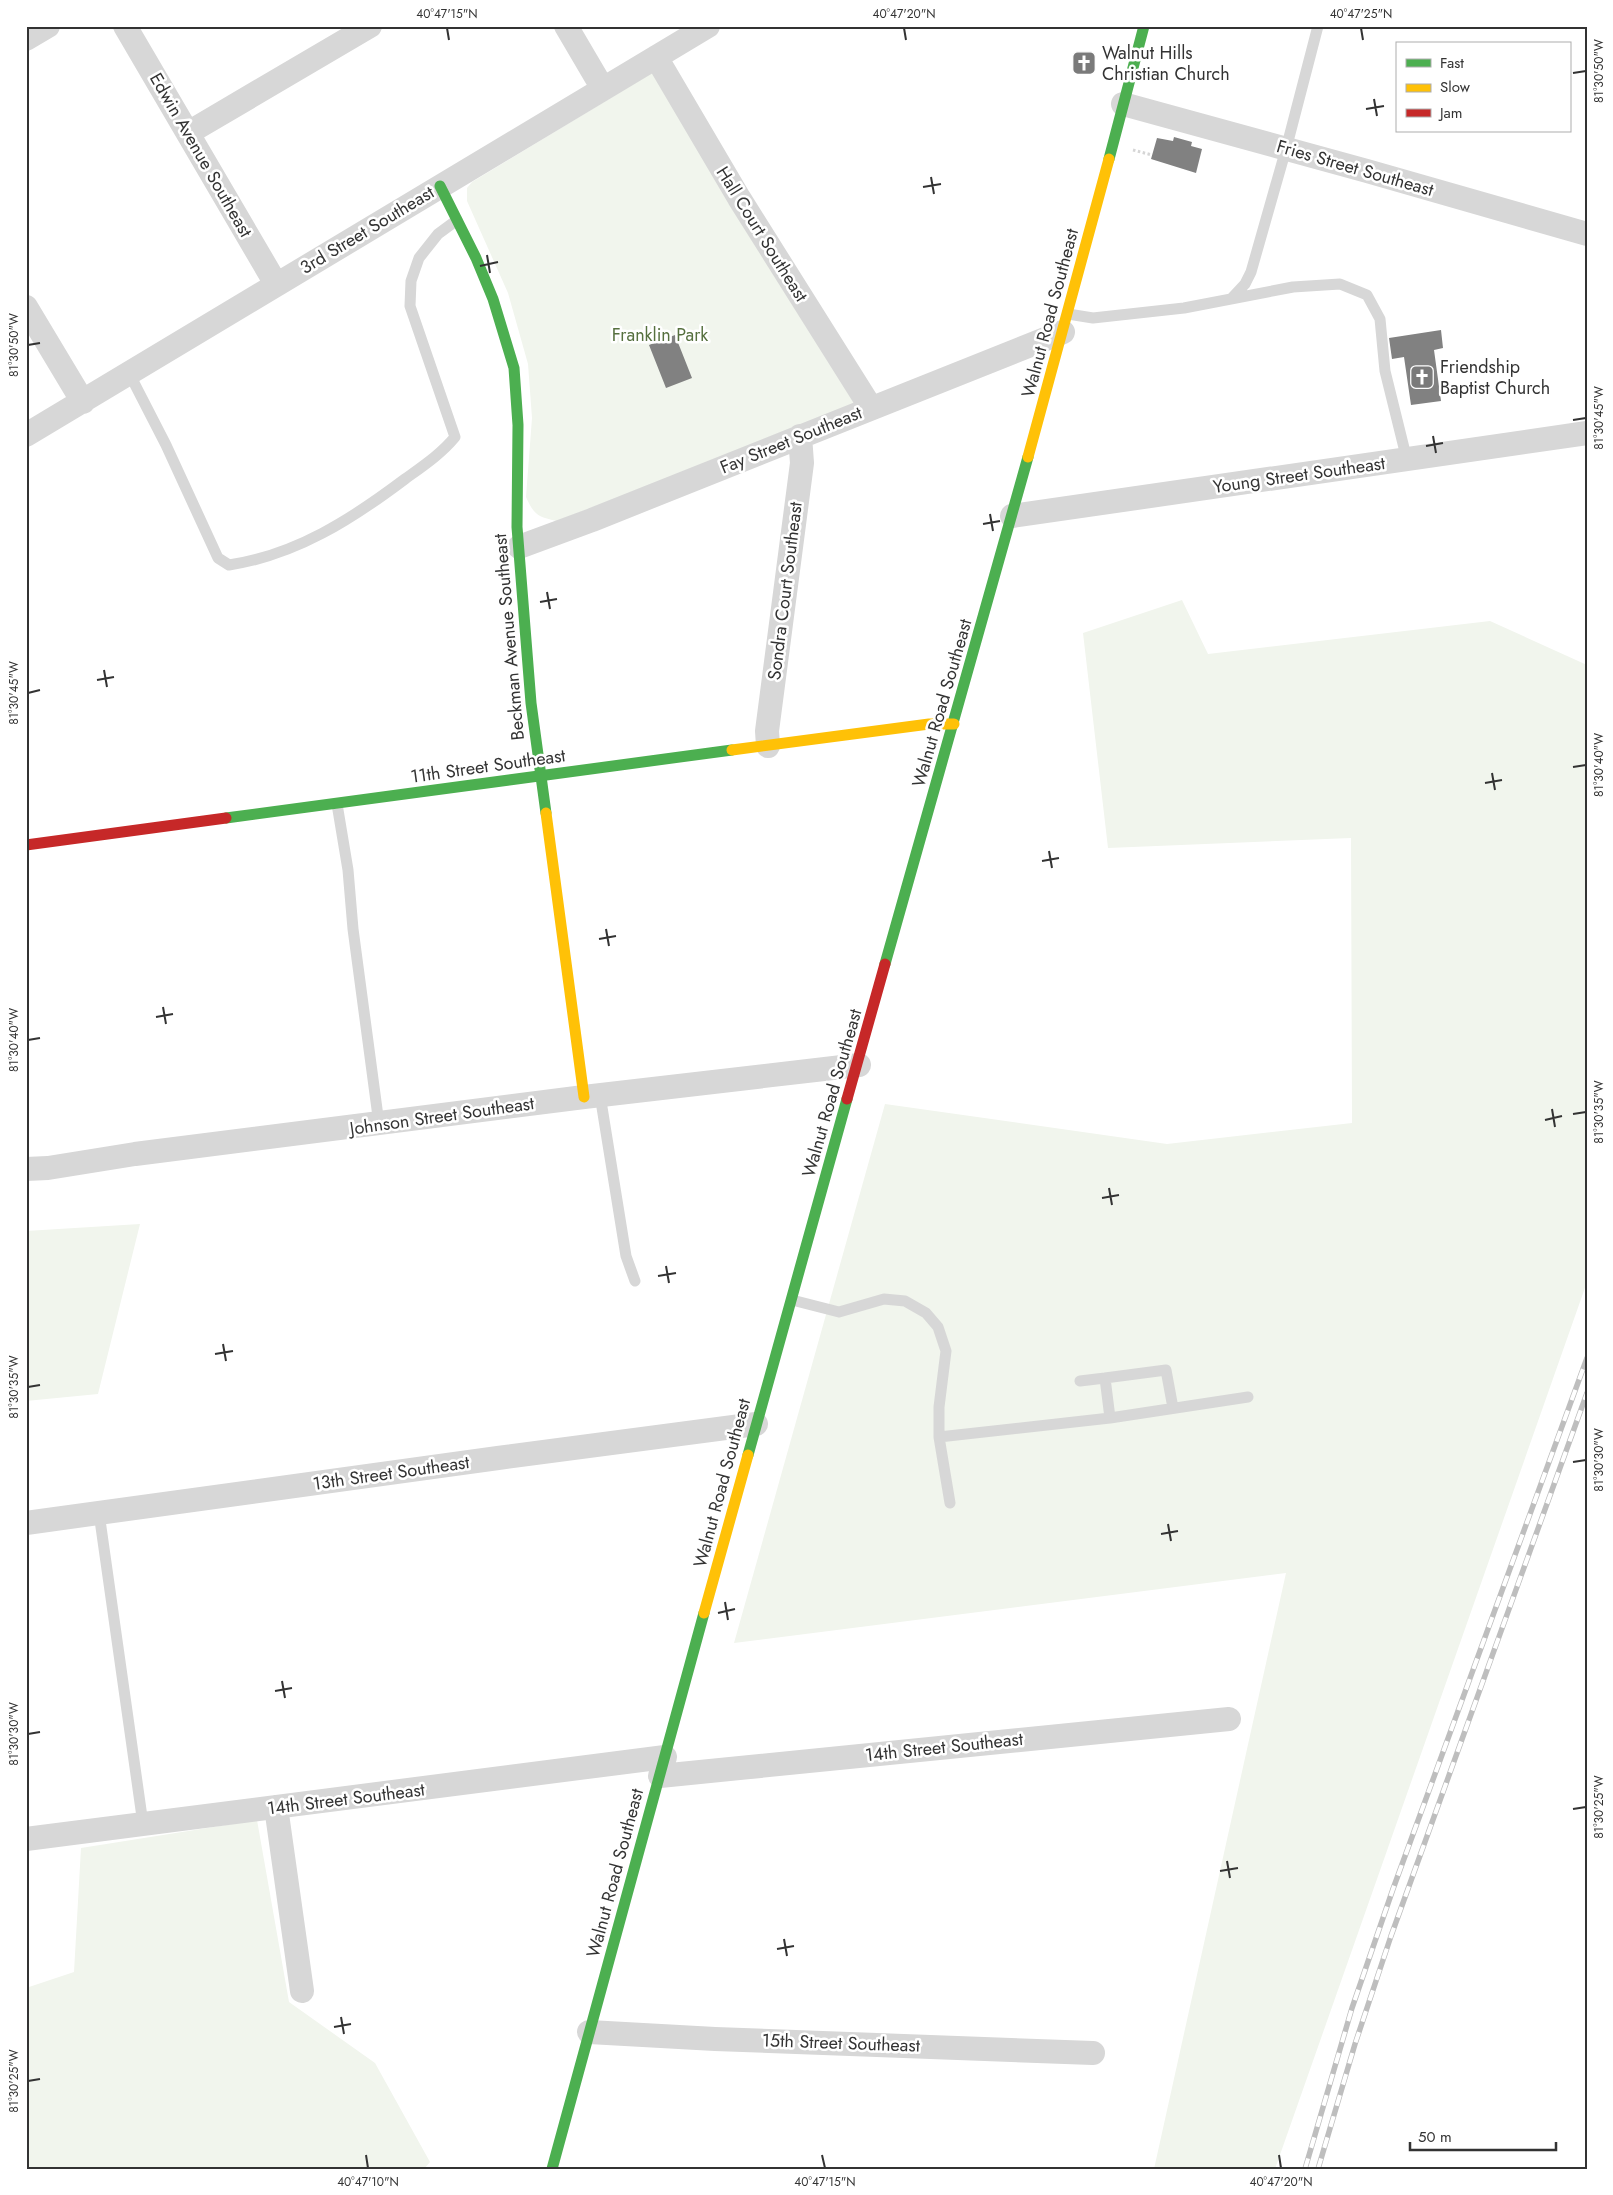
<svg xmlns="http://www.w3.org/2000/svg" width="1613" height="2195" viewBox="0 0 1613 2195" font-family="Jost,sans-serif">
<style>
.green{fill:#f1f5ed}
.building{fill:#818181}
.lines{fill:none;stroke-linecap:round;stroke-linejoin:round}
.path{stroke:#d6d6d6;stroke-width:3;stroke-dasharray:2.5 2.5;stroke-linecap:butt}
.lane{stroke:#d7d7d7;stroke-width:11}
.street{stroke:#d7d7d7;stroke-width:24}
.fast{stroke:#4caf50;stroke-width:11}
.slow{stroke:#ffc107;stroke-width:11}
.jam{stroke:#c62828;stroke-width:11}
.rail-casing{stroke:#bebebe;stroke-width:5.5}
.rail{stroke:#fff;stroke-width:4;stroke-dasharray:11;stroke-linecap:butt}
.ticks{fill:none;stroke:#333;stroke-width:2}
.labels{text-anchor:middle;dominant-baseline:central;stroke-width:5;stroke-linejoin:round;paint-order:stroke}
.poi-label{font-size:18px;fill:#333;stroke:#fff;text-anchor:start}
.street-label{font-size:18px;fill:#333;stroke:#fff}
.park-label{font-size:18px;fill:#56703f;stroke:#fff}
.neatline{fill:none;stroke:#333;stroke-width:2}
.ticks-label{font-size:12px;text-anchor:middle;fill:#333}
</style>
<rect width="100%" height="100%" fill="#fff"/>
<path class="green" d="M655 71 860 404 557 521C538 517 534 515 526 497L532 418 528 364 508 293 467 201V188L472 182Z
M1182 600 1208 654 1490 621 1587 665V1282L1275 2169H1154L1286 1573 734 1643 885 1104 1167 1144 1352 1123 1351 838 1108 848 1083 633Z
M140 1224 98 1394 26 1401V1231Z
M257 1820 289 2002 375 2063 430 2162 424 2169H26V1988L74 1972 81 1848Z"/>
<path class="building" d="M1174 137 1192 142 1191 146 1202 149 1196 173 1151 159 1157 138 1173 141Z
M1441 330 1443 348 1434 350 1441 401 1411 405 1404 357 1392 359 1389 338Z
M675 335 692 378 666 388 649 345Z"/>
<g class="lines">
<path class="path" d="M1133 150 1152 155"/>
<path class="lane" d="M1231 299 1245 284 1251 272 1286 149 1318 26
M1068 314 1093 318 1184 308 1293 287 1340 284 1367 295 1380 319 1385 371 1407 460
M129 373 166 445 218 558 229 565C296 555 352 519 405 479 423 466 441 454 455 437L410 306 411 281 419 258 438 234 457 220
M337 804 348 870 353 929 379 1124
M600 1095 626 1256 635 1281
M792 1300 839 1312 884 1299 905 1301 926 1313 938 1327 946 1351 939 1407V1437L950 1503
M1080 1381 1105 1378
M1110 1418 1105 1378 1166 1370 1173 1408
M939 1437 1110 1418 1248 1397
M99 1513 143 1824"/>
<path class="street" d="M125 26 276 284
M566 26 603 89
M26 39 48 26
M656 57 739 198 871 408
M1123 104 1367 171 1587 234
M188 133 370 26
M26 307 83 402
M26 435 708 26
M1012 516 1587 433
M519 547 592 520 1063 332
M768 746 767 731 802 463 800 436
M26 1169 48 1168 135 1154 584 1097 859 1065
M26 1523 498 1458 756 1424
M660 1776 1229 1719
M276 1807 302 1991
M26 1839 665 1757
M589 2032 715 2039 1093 2053"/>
<path class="fast" d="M1109 159 1144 26
M440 186 476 258 493 299 514 368 518 425 517 527 531 703 546 813
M226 818 732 750
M885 964 1028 457
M748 1455 847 1099
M552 2169 704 1613"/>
<path class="slow" d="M1028 457 1109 159
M732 750 929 724H954
M546 813 584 1097
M704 1613 748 1455"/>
<path class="jam" d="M26 845 226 818
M847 1099 885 964"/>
<g class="rail-casing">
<path id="rail" d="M1305 2169 1352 2008 1393 1889 1587 1358
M1318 2169 1355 2044 1391 1936 1587 1393"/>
</g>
<use href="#rail" class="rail"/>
</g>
<path class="ticks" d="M447 28 449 40M904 28 906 40M1361 28 1363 40M1573 73 1586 71M1374 99 1377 116M1366 109 1384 106M931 177 934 194M923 187 941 184M487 255 490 273M480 266 498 262M28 345 40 343M1573 420 1586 418M1433 436 1436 453M1426 446 1443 443M990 514 993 531M983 524 1000 521M547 592 550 609M540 602 557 599M104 670 107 687M97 680 114 677M28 693 40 690M1573 767 1586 765M1492 773 1495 790M1485 783 1502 780M1049 851 1052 868M1042 861 1059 858M606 929 609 946M599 939 616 936M163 1007 166 1024M156 1017 173 1014M28 1040 40 1038M1552 1109 1555 1127M1573 1114 1586 1112M1545 1120 1562 1116M1109 1188 1112 1205M1102 1198 1119 1195M666 1266 669 1283M658 1276 676 1273M223 1344 226 1361M215 1354 233 1351M28 1387 40 1385M1573 1462 1586 1460M1168 1524 1171 1541M1161 1534 1178 1531M725 1602 728 1620M718 1613 735 1609M282 1681 285 1698M275 1691 292 1688M28 1734 40 1732M1573 1809 1586 1807M1227 1861 1230 1878M1220 1871 1238 1868M784 1939 787 1956M777 1949 794 1946M341 2017 344 2034M334 2027 351 2024M28 2081 40 2079M366 2155 368 2168M822 2155 825 2168M1279 2155 1281 2168"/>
<defs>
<g id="church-square" transform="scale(1.25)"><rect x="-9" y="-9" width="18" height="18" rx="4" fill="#7a7a7a" stroke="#fff"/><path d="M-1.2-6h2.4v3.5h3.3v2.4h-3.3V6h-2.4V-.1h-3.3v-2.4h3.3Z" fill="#fff"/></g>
</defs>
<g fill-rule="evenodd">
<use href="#church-square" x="1084" y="63"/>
<use href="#church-square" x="1422" y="377"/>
</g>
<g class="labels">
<g class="poi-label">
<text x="1102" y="53">Walnut Hills<tspan x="1102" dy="21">Christian Church</tspan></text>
<text x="1440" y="367">Friendship<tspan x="1440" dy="21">Baptist Church</tspan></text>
</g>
<g class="street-label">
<text transform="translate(201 155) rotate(60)">Edwin Avenue Southeast</text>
<text transform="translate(1355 168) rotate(16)">Fries Street Southeast</text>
<text transform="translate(367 230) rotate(-31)">3rd Street Southeast</text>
<text transform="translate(762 234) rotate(58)">Hall Court Southeast</text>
<text transform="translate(1050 313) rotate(-75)">Walnut Road Southeast</text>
<text transform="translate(791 440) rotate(-22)">Fay Street Southeast</text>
<text transform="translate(1299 475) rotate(-8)">Young Street Southeast</text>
<text transform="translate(785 591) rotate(-83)">Sondra Court Southeast</text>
<text transform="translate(509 637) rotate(-95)">Beckman Avenue Southeast</text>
<text transform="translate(942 703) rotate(-74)">Walnut Road Southeast</text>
<text transform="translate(488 766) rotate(-8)">11th Street Southeast</text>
<text transform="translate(832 1093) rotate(-74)">Walnut Road Southeast</text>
<text transform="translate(442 1116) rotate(-8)">Johnson Street Southeast</text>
<text transform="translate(391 1473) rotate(-8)">13th Street Southeast</text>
<text transform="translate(722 1483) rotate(-75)">Walnut Road Southeast</text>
<text transform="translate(944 1747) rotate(-6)">14th Street Southeast</text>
<text transform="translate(346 1799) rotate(-7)">14th Street Southeast</text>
<text transform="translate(615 1873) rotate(-75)">Walnut Road Southeast</text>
<text transform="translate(841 2043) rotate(2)">15th Street Southeast</text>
</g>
<g class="park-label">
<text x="660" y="335">Franklin Park</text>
</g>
</g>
<rect width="1613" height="2195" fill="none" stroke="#ffffff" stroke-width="55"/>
<rect x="1396" y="42" width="175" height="90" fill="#ffffff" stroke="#adadad"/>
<rect x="1406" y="59" width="25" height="8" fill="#4caf50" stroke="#adadad"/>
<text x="1440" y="68" font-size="15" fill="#333333">Fast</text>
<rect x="1406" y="84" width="25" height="8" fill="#ffc107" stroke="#adadad"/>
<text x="1440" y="92" font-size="15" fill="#333333">Slow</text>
<rect x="1406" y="109" width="25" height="8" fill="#c62828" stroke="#adadad"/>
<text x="1440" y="118" font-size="15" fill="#333333">Jam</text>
<path d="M1410 2142v8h146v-8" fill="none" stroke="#333333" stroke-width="2.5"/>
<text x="1418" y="2142" font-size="15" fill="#333333" stroke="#ffffff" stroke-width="4" paint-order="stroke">50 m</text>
<rect x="28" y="28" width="1558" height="2140" class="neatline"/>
<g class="ticks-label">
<text x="447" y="18">40°47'15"N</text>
<text x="904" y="18">40°47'20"N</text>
<text x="1361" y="18">40°47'25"N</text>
<text transform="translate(1599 71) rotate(-90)" y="4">81°30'50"W</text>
<text transform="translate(14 345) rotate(-90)" y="4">81°30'50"W</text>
<text transform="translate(1599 418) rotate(-90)" y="4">81°30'45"W</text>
<text transform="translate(14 693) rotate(-90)" y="4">81°30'45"W</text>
<text transform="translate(1599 765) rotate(-90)" y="4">81°30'40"W</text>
<text transform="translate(14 1040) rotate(-90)" y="4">81°30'40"W</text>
<text transform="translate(1599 1112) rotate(-90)" y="4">81°30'35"W</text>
<text transform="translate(14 1387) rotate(-90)" y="4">81°30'35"W</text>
<text transform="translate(1599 1460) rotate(-90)" y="4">81°30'30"W</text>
<text transform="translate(14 1734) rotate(-90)" y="4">81°30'30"W</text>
<text transform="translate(1599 1807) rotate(-90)" y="4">81°30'25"W</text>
<text transform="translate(14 2081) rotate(-90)" y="4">81°30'25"W</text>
<text x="368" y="2186">40°47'10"N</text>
<text x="825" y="2186">40°47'15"N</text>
<text x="1281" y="2186">40°47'20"N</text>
</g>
</svg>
